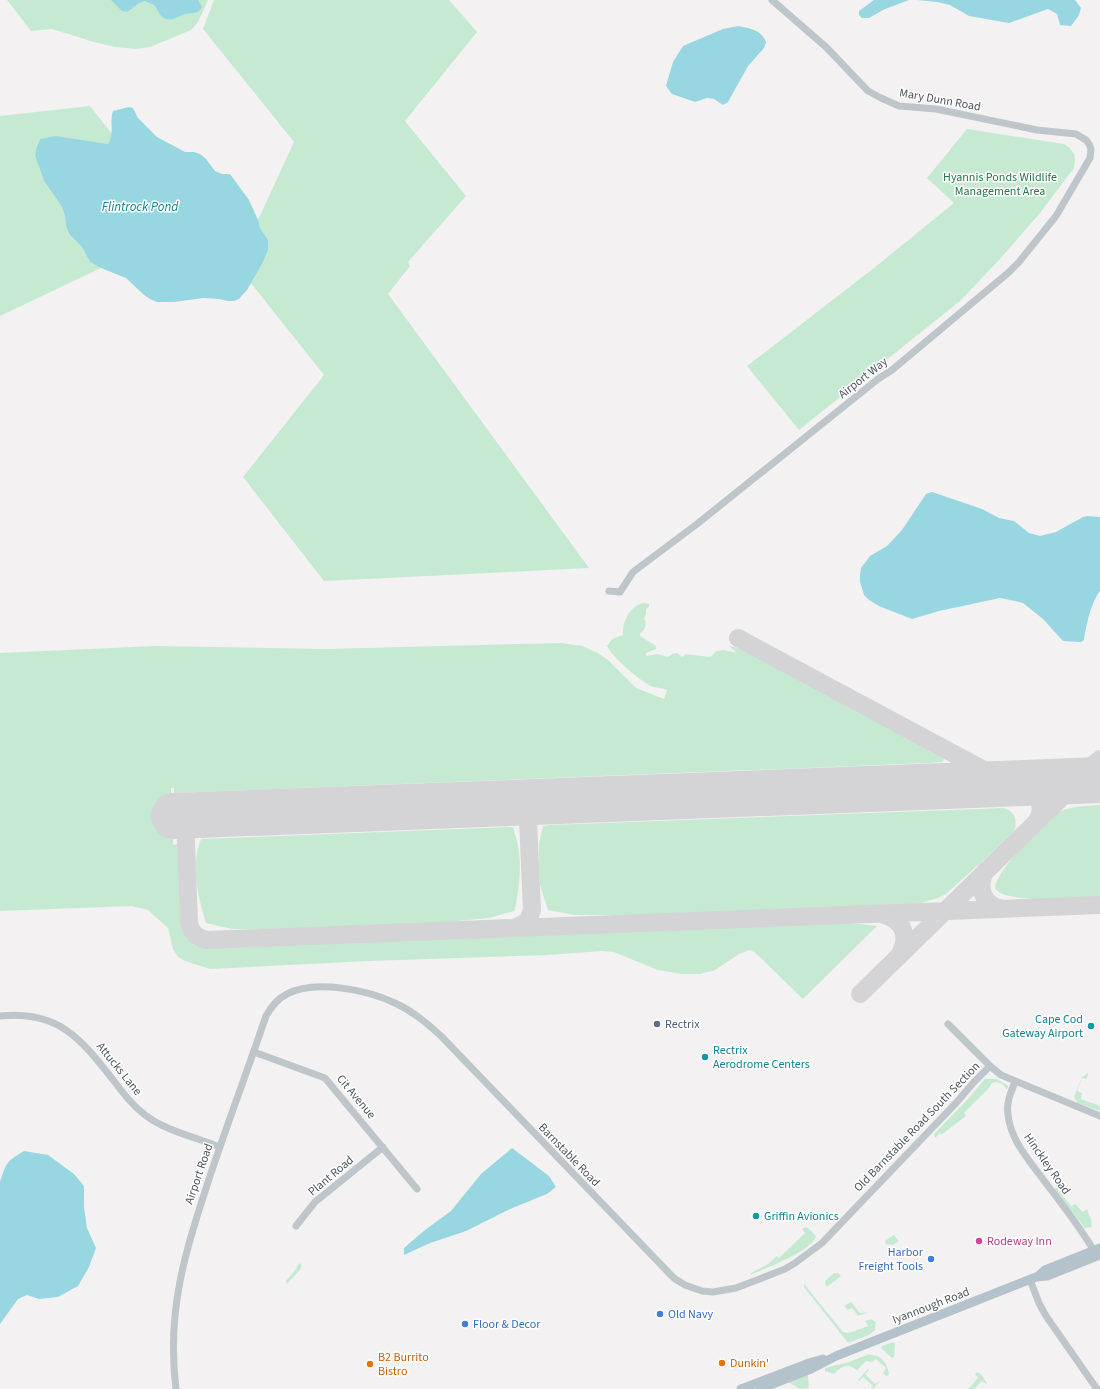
<svg xmlns="http://www.w3.org/2000/svg" width="1100" height="1389" viewBox="0 0 1100 1389" font-family="'Source Sans 3',sans-serif">
<style>
.green{fill:#c6ead1}
.water{fill:#98d7e1}
.lines{fill:none;stroke-linecap:round;stroke-linejoin:round}
.taxiway{stroke:#d4d4d6;stroke-width:18}
.runway{stroke:#d4d4d6;stroke-width:46}
.minor{stroke:#bec6cb;stroke-width:7}
.major{stroke:#b4c2cc;stroke-width:9}
.service-dot{fill:#5c6f8a;stroke:#fff;stroke-width:1.5}
.culture-dot{fill:#0f9aa8;stroke:#fff;stroke-width:1.5}
.hotel-dot{fill:#d1479c;stroke:#fff;stroke-width:1.5}
.shop-dot{fill:#3f7fe0;stroke:#fff;stroke-width:1.5}
.food-dot{fill:#e8710a;stroke:#fff;stroke-width:1.5}
.labels{text-anchor:middle;dominant-baseline:central;stroke-width:3;stroke-linejoin:round;paint-order:stroke}
.street-label{font-size:12px;fill:#4b555c;stroke:#fff}
.park-label{font-size:12px;fill:#247547;stroke:#fff}
.culture-label{font-size:12px;fill:#0d838f;stroke:#fff;text-anchor:start}
.service-label{font-size:12px;fill:#4e5e75;stroke:#fff;text-anchor:start}
.hotel-label{font-size:12px;fill:#b23c85;stroke:#fff;text-anchor:start}
.shop-label{font-size:12px;fill:#366cbe;stroke:#fff;text-anchor:start}
.food-label{font-size:12px;fill:#c56008;stroke:#fff;text-anchor:start}
.water-label{font-size:13px;font-style:italic;fill:#1e7e8d;stroke:#fff}
</style>
<rect width="100%" height="100%" fill="#f3f1f1"/>
<path class="green" d="M7 0H208L198 22 191 30 150 47 136 49 115 47 94 42 52 29 31 31Z
M214 0H449L477 32 405 121 466 196 408 262 410 266 388 294 589 568 324 581 243 477 324 375 235 263 258 220 294 142 203 29Z
M90 106 112 134 111 139 108 144 40 139 36 149 35 156 44 181 62 207 65 216 66 226 69 234 82 247 90 262 101 268 0 316V116Z
M967 129 1064 144 1070 148 1074 154 1075 160 1074 168 1040 213 1000 259 960 301 799 430 747 366 874 268 954 203 927 178Z
M644 603 649 604V607L646 609V614L644 618C647 625 646 629 640 634V636L656 646V649L646 653V656L657 654 668 657 672 654 677 653 682 657 686 654 709 657 712 656 716 651 724 650 737 653 729 646 734 647 750 653 928 749 943 757 944 760 942 762 930 763 174 793V788H171V801H174L175 831 173 832V845L177 844 181 925 186 938 194 945 204 948 809 924H860L877 926 803 999 762 959 754 952 750 950 739 954 715 970 700 974H682L658 970 614 952 602 951 547 955 369 961 210 969 185 961 178 957 173 949 168 928 148 910 132 906 0 911V653L155 646 325 649 561 643 582 646 598 653 608 660 636 688 664 699 667 690C662 688 656 688 651 686 639 680 613 658 607 646L612 639 623 635C622 622 630 605 644 603Z
M1100 805V897C1078 898 1012 904 996 890 995 887 995 884 997 881 1003 866 1046 817 1061 811 1073 806 1087 806 1100 805Z
M1004 808C1015 812 1018 820 1014 831L988 856 946 894 938 898 921 903 877 906 635 915H574L548 910 540 885 539 864V844L543 826 549 825Z
M513 827C514 833 517 839 518 845 522 867 519 888 515 910L514 911 489 918 437 923 367 926 273 929H232L206 923C198 897 190 865 201 839Z
M1088 1073 1087 1079 1082 1078 1077 1091 1082 1093 1081 1099 1100 1106V1111L1078 1103 1074 1097 1082 1077Z
M985 1079H997L1008 1086V1088L1006 1089C1005 1084 997 1081 992 1083L989 1088 964 1113 966 1116 941 1135 940 1133 935 1138 934 1136 935 1133 968 1099Z
M1061 1185 1058 1190 1071 1206 1075 1204 1083 1212 1087 1209 1092 1223 1091 1224 1092 1227 1085 1228 1070 1209H1069L1055 1190 1056 1187Z
M806 1227 809 1229 816 1236C811 1252 766 1268 750 1275L751 1273 768 1264 777 1256 779 1258 805 1233 802 1229Z
M894 1235 899 1241 893 1245 886 1244 885 1241Z
M299 1263 302 1265 300 1270 287 1284 286 1281 295 1270Z
M834 1273H838L841 1276 827 1287 825 1283V1281Z
M804 1284 843 1332 849 1333 868 1326 865 1321 871 1319 876 1322 875 1330 869 1335 848 1343 804 1287Z
M851 1302 860 1313 869 1312 858 1316 852 1308 848 1310 844 1306Z
M893 1342 895 1344 894 1357 892 1358 881 1348 882 1346Z
M867 1355C880 1353 888 1363 889 1375L886 1376 883 1373 886 1368 876 1359 872 1362 866 1361 857 1370C847 1363 842 1366 834 1374L825 1371V1368L849 1362Z
M868 1369 869 1370 865 1374 875 1384 880 1381 873 1389H871L873 1386 863 1377 859 1381 858 1380Z
M977 1372 981 1374 987 1383 986 1384 982 1381 974 1389H968L978 1378 975 1374Z
M808 1375 809 1388 800 1389 788 1382Z"/>
<path class="water" d="M111 0H198L202 7C199 14 192 13 185 14 181 15 177 18 173 19 160 22 159 10 154 5 151 4 147 2 145 1L139 3 127 12 122 11Z
M874 0H909L885 9 869 18H862L859 15V11Z
M917 0H1075L1081 8 1079 15 1071 26 1060 25 1057 14 1048 9 1009 23 969 16 950 5 937 2Z
M738 26C749 28 762 30 766 42L764 48 748 66 728 102 723 105 714 99 707 98 695 102 672 94 666 86 673 62 683 46 723 29Z
M129 107 133 108 138 118 157 137 185 152H194L200 154 206 159 215 171 222 174H230L249 200 258 220 260 228 268 240V250L263 262 247 290 239 299 234 301H228L219 299 203 298 174 302H157L150 299 144 295 126 278 101 268 90 262 82 247 69 234 66 226 65 216 62 207 44 181 35 156 36 149 40 139 55 136 108 144C115 133 109 122 113 111Z
M932 492 982 509 999 518 1014 521 1029 533 1040 536 1056 532 1083 517 1088 516 1100 517V591C1091 602 1086 626 1084 640L1081 642 1063 641 1043 619 1023 603 1015 601 1000 598 939 611 912 619 879 606 869 600 864 595 860 582V575L861 568 870 556 887 546 902 530 926 494Z
M512 1148 549 1176 556 1187 547 1194 510 1209 466 1231 430 1243 404 1255V1248L425 1230 451 1211 481 1174Z
M24 1151 48 1155 74 1174 84 1186V1207L87 1228 96 1248 89 1267 78 1286 58 1297 39 1299 27 1295 18 1299 0 1324V1182C6 1163 7 1161 24 1151Z"/>
<g class="lines">
<path class="taxiway" d="M738 638 1010 784
M1059 782 1087 770 1100 759
M1016 784C1033 790 1048 802 1037 821
M508 803 523 810 528 820 532 910 528 921 517 927
M185 816 189 923C191 933 197 938 207 940L1100 905
M528 820C531 809 537 806 547 801
M986 870C976 887 983 906 1003 909
M882 914C904 920 910 936 899 956
M860 994 1061 798 1076 788 1098 780"/>
<path class="runway" d="M174 816 1100 780"/>
<path class="minor" d="M609 591 620 592 633 572 697 524 878 379 892 370 1008 273 1019 262 1056 216 1090 158 1091 149 1089 144 1086 140 1076 134 1037 130 936 109 899 106 881 98 868 91 826 47 772 0
M0 1016C59 1010 81 1039 114 1081 123 1093 132 1105 145 1115 166 1131 195 1137 220 1147
M948 1024 990 1066 1001 1075 1100 1116
M254 1052 325 1078 417 1189
M1015 1082C1011 1092 1006 1103 1008 1114 1010 1139 1028 1159 1042 1178 1060 1202 1079 1225 1094 1251
M296 1226 315 1202 383 1147
M1030 1280 1039 1303 1046 1316 1097 1389
M176 1389C166 1309 186 1250 210 1176 228 1122 248 1069 266 1016 271 1007 277 999 287 994 315 979 369 990 397 1004 414 1012 427 1023 441 1036L668 1272 675 1279 685 1285 702 1291 713 1292 736 1288 785 1269 795 1263 822 1243 956 1103 974 1082 990 1066"/>
<path class="major" d="M1037 1277 1045 1270 1100 1248
M741 1389 809 1363 823 1359
M760 1389 811 1369 836 1356 1036 1277 1047 1276 1100 1255"/>
</g>
<circle class="service-dot" cx="657" cy="1024" r="4"/>
<g class="culture-dot">
<circle cx="1091" cy="1026" r="4"/>
<circle cx="705" cy="1057" r="4"/>
<circle cx="756" cy="1216" r="4"/>
</g>
<circle class="hotel-dot" cx="979" cy="1241" r="4"/>
<g class="shop-dot">
<circle cx="931" cy="1259" r="4"/>
<circle cx="660" cy="1314" r="4"/>
<circle cx="465" cy="1324" r="4"/>
</g>
<g class="food-dot">
<circle cx="722" cy="1363" r="4"/>
<circle cx="370" cy="1364" r="4"/>
</g>
<g class="labels">
<g class="street-label">
<text transform="translate(940 100) rotate(10)">Mary Dunn Road</text>
<text transform="translate(863 378) rotate(-38)">Airport Way</text>
<text transform="translate(119 1069) rotate(51)">Attucks Lane</text>
<text transform="translate(356 1097) rotate(50)">Cit Avenue</text>
<text transform="translate(917 1127) rotate(-46)">Old Barnstable Road South Section</text>
<text transform="translate(569 1155) rotate(46)">Barnstable Road</text>
<text transform="translate(1047 1164) rotate(55)">Hinckley Road</text>
<text transform="translate(199 1174) rotate(-71)">Airport Road</text>
<text transform="translate(331 1176) rotate(-40)">Plant Road</text>
<text transform="translate(931 1306) rotate(-21)">Iyannough Road</text>
</g>
<g class="park-label">
<text x="1000" y="177">Hyannis Ponds Wildlife<tspan x="1000" dy="14">Management Area</tspan></text>
</g>
<g class="culture-label">
<text x="1083" y="1019" text-anchor="end">Cape Cod<tspan x="1083" dy="14">Gateway Airport</tspan></text>
<text x="713" y="1050">Rectrix<tspan x="713" dy="14">Aerodrome Centers</tspan></text>
<text x="764" y="1216">Griffin Avionics</text>
</g>
<g class="service-label">
<text x="665" y="1024">Rectrix</text>
</g>
<g class="hotel-label">
<text x="987" y="1241">Rodeway Inn</text>
</g>
<g class="shop-label">
<text x="923" y="1252" text-anchor="end">Harbor<tspan x="923" dy="14">Freight Tools</tspan></text>
<text x="668" y="1314">Old Navy</text>
<text x="473" y="1324">Floor &amp; Decor</text>
</g>
<g class="food-label">
<text x="378" y="1357">B2 Burrito<tspan x="378" dy="14">Bistro</tspan></text>
<text x="730" y="1363">Dunkin'</text>
</g>
<g class="water-label">
<text x="140" y="207">Flintrock Pond</text>
</g>
</g>
</svg>
